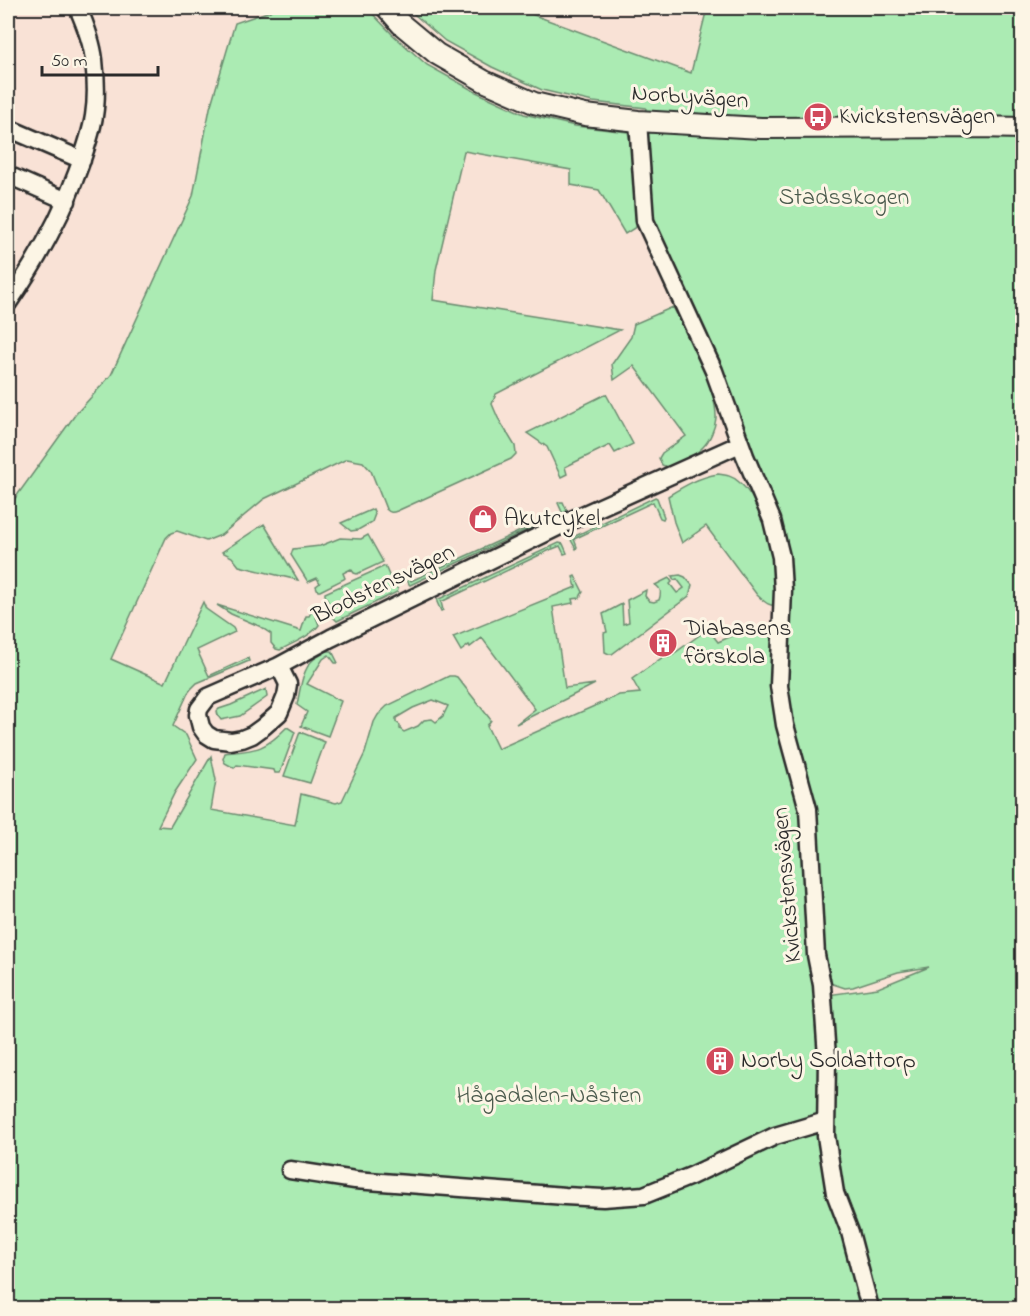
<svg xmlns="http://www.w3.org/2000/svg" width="1030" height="1316" viewBox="0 0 1030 1316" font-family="'Indie Flower',sans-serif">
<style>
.green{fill:#abebb3;stroke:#6b8b6f;stroke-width:1.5;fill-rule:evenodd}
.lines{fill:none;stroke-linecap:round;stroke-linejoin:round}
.minor-casing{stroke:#2b2b2b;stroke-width:21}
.tertiary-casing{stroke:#2b2b2b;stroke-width:24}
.minor{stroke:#fcf5e5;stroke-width:16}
.tertiary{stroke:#fcf5e5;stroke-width:20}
.labels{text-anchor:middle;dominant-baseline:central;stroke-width:6;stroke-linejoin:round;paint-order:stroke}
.street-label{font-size:24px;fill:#2b2b2b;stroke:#fcf5e5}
.poi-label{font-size:24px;fill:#2b2b2b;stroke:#fcf5e5;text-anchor:start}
.park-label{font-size:24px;fill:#4b5b4d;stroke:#fcf5e5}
</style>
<rect width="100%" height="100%" fill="#f9e2d6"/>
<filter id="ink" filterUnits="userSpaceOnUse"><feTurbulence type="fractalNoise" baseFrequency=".0167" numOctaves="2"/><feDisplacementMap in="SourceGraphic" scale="12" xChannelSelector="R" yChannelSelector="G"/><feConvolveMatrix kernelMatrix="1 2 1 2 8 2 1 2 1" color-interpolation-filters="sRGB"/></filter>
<g filter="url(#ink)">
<path class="green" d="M273 8H367L392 34 427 65 474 91 524 114 575 126 628 132 643 194 640 140 646 108 593 102 542 90 492 67 445 41 407 8H515L691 73 707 8H1022V1308H8V508L75 415 111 375 193 196 210 108 235 23 270 11ZM464 151 571 170V185L599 190 625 234 645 221 781 557 782 625C760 626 737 633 718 642L708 629 669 657 666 655 632 679 640 693 619 695 498 749 487 726 491 720 457 677 454 676H449L387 706 378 715 374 722 365 753 342 801 336 803 301 794 295 825 211 810 216 780 211 756 170 827 158 826 175 792 197 759 186 735 173 726 188 693 191 689 197 683 249 661 248 658 209 676 197 650 235 632 233 628 206 609 203 602 165 683 111 659 166 538 171 533 177 531 206 541 221 535 264 499 347 459 363 462 371 471 386 509C390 513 392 513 397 511L511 459 516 454 515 446 498 418 492 404 496 394 620 330 433 300 436 270ZM433 700 448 706 443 716 436 722 432 719 424 720 418 726 404 732 400 729V725L396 722V718L413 708ZM929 967 878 988 828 995 827 984 830 983 845 988 853 987 898 972Z
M673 307C687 334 717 389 716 418 715 428 710 440 703 447 694 457 679 462 667 467L662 465 659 458 662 453 686 436 634 366 614 380 612 364 631 337 634 324Z
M606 394 633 444 615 453 610 445 565 467 567 474 561 477 547 447 527 433Z
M718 474C726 475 733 476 739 482 754 494 772 533 775 553 777 570 777 588 778 605 768 607 764 601 757 595L706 526 682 543 674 522 668 496C684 486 699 477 718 474Z
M655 497 657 498 664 517 663 519 660 518 653 502 574 539 577 547 576 549 571 540 573 537Z
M560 502H563L567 511 410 585 409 584 404 572H406L411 581 562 512 558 503Z
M373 509 375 514 372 522 358 530 351 531 341 523Z
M264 524 298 580 239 566 232 557 222 552Z
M368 535 383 562 357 574 354 573 351 569 343 573 345 578 344 579 320 591H318L316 586 320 583 317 578 308 582 291 555 293 549 320 546 340 538 361 539Z
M559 543 563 544 567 553 564 554 560 546 550 550 441 602 443 610 441 611 437 602V600Z
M385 566 391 580 393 579 398 590 397 592 337 621 332 616 333 613 325 595V593Z
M680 575 685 577 692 585 689 596 612 654H609L605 652 604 633 607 632 603 614 622 604 623 624 629 622 627 600 646 590 645 596 649 601 654 602 659 600C661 594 662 588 655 585L669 578 672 582 670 584 677 593 684 588 677 579 674 580 672 576Z
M575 576 583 592 581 595 580 598 572 599 573 603 553 607 565 688 595 684 516 724 535 709 482 638 470 647 469 645 461 651 453 637 576 587 573 577Z
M217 605 301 631 306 616H309L313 609 319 625C311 636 293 643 280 650L276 649 271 643V634L259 626 231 614Z
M327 651H332L338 663H335L329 655 323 659 307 684 341 701 328 736 301 726 307 712 297 705C300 690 302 669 314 659 318 656 323 654 327 651Z
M266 689 267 697 240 716 221 720 218 716 217 711 219 709 231 705Z
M287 727 295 732 280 773H275L274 770 237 765 234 768 225 763 223 759 225 753C255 750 264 751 287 727Z
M300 732 325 742 310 783 284 776Z"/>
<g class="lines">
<g class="minor-casing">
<path id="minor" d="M638 121 645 221 714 371 745 456 772 520 781 557 783 590 779 686 785 725 808 809 816 955 822 985 827 1057 826 1136 835 1193 850 1232 870 1308
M8 128 82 160
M8 175 67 201
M8 303C36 262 60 220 77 173 84 154 91 135 94 116 97 98 96 78 94 60 92 42 85 24 78 8
M279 666 288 684 286 696 279 713 263 727 252 735 242 739 231 741 214 739 206 734 201 727 198 715 199 709 208 697 279 666 331 638 578 517 740 444
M290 1170 355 1180 565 1196 603 1198 644 1195 691 1176 775 1136 826 1121"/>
</g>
<g class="tertiary-casing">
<path id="tertiary" d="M387 8 401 24 437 54 484 81 534 103 585 115 638 121 761 128 978 127 1022 128"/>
</g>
<use href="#minor" class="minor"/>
<use href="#tertiary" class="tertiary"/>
</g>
</g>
<defs>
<g id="bus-disc" transform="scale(1.5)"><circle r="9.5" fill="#d1495b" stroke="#fcf5e5"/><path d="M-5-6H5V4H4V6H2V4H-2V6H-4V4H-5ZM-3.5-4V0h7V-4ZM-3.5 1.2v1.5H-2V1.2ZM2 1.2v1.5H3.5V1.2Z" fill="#fff"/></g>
<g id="shop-disc" transform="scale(1.5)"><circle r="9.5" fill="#d1495b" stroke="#fcf5e5"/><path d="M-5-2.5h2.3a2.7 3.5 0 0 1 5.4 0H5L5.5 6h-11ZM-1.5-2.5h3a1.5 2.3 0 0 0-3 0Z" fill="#fff"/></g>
<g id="building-disc" transform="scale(1.5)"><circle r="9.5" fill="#d1495b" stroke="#fcf5e5"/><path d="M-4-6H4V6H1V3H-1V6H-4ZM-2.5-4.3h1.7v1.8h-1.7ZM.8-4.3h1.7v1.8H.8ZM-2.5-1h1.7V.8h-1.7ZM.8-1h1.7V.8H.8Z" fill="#fff"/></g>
</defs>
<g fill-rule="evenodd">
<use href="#bus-disc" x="818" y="117"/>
<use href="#shop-disc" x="483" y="519"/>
<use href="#building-disc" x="663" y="643"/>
<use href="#building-disc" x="720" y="1061"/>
</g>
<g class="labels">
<g class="street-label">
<text transform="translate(690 98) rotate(4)">Norbyvägen</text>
<text transform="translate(384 585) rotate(-26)">Blodstensvägen</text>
<text transform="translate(788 885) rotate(-95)">Kvickstensvägen</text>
</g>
<g class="poi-label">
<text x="839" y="117">Kvickstensvägen</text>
<text x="504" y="519">Akutcykel</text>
<text x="684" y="629">Diabasens<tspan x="684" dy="28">förskola</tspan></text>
<text x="741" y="1061">Norby Soldattorp</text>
</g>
<g class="park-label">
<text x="844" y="198">Stadsskogen</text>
<text x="549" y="1096">Hågadalen-Nåsten</text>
</g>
</g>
<rect width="1030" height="1316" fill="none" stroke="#fcf5e5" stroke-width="30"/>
<rect x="15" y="15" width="1000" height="1286" fill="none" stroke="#2b2b2b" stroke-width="2" filter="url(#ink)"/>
<path d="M42 66v9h116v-9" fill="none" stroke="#2b2b2b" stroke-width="3"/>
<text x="51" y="66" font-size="18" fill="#2b2b2b" stroke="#fcf5e5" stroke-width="4.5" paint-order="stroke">50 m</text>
</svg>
